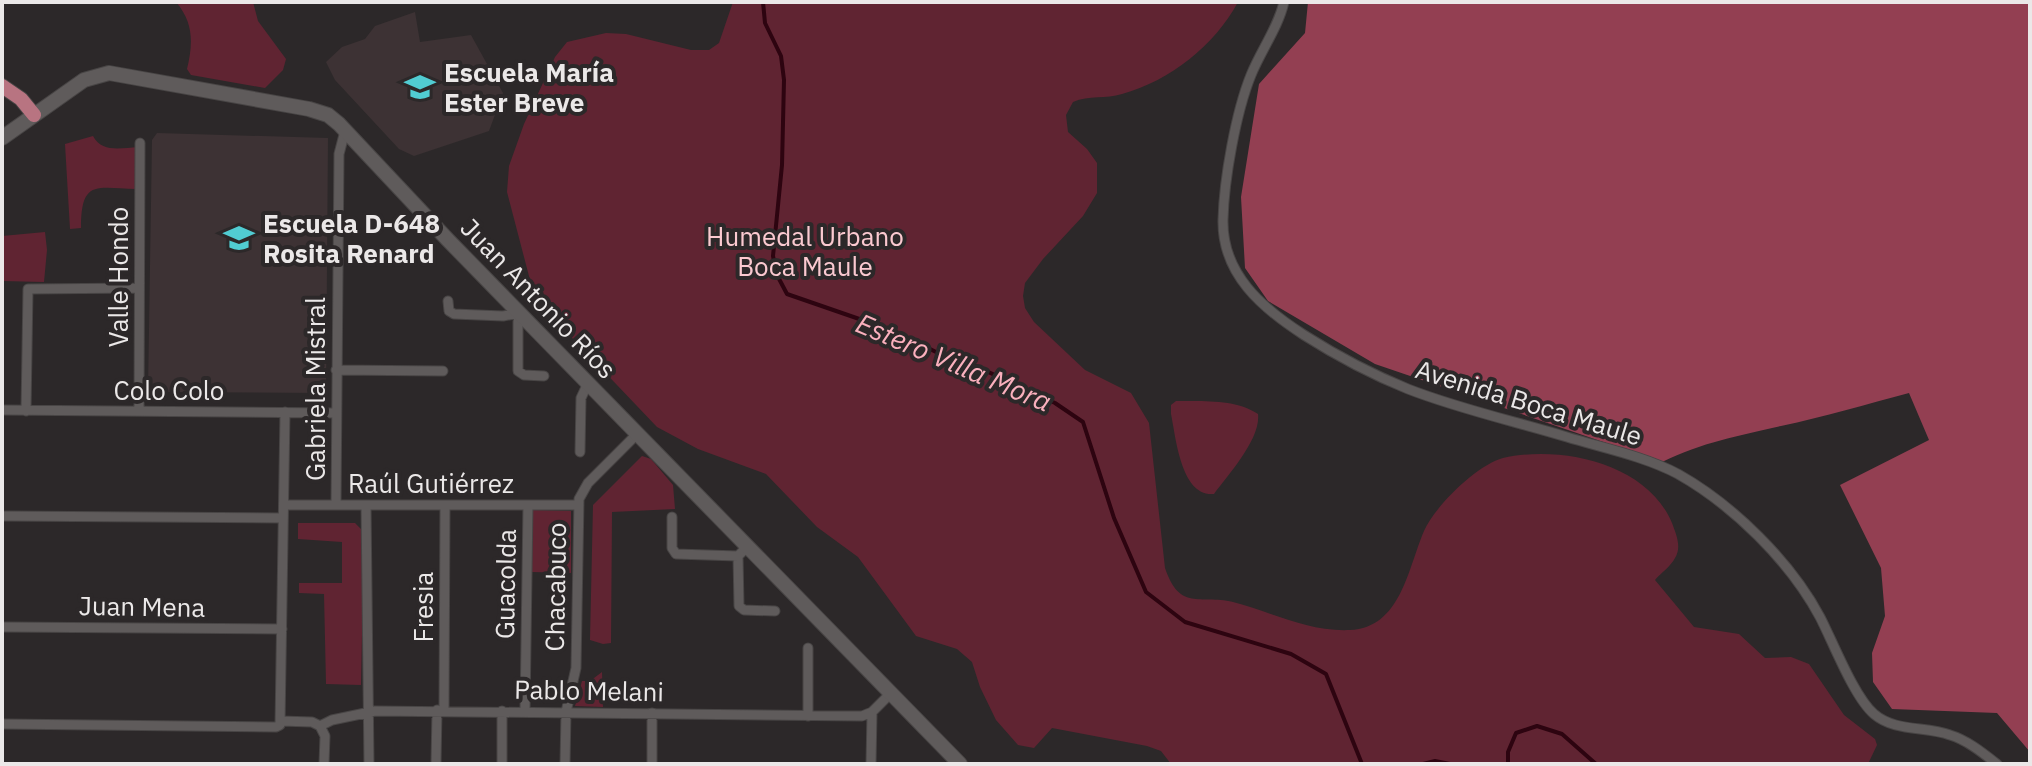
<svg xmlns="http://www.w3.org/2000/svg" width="2032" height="766" viewBox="0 0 2032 766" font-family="'IBM Plex Sans',sans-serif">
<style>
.built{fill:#3d3234}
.green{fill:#602432}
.forest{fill:#933f52}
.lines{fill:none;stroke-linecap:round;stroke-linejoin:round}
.stream{stroke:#2d0410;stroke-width:4}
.street-casing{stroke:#484545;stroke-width:11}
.secondary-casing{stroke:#484545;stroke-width:16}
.primary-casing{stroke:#484545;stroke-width:16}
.street{stroke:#5f5b5b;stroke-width:9}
.secondary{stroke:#5f5b5b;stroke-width:14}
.primary{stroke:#b87481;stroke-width:14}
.labels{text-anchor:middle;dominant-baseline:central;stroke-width:8;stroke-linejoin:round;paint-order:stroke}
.poi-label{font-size:26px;font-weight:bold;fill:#ebe8e8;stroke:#2c2829;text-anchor:start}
.park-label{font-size:26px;fill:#fbc9d0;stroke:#2c2829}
.street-label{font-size:26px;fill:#ebe8e8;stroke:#2c2829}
.water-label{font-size:28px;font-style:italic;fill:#fab0bd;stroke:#2c2829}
</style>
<rect width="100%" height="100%" fill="#2c2829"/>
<path class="built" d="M415 12 420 42 471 35 503 93 489 131 414 156 399 149 335 80 326 62 342 47 365 39 375 26Z
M157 133 328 138 326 393 148 392 152 140Z"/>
<path class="green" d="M176 2H253L258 21 286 59 283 70 265 88 191 75 187 69C193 44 194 23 176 2Z
M733 2H1238C1215 45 1170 81 1122 94 1106 99 1089 95 1073 102L1066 115 1068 132 1087 149 1097 163V193L1083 216 1043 259 1025 283 1023 296 1025 308 1034 322 1085 370 1131 393 1149 423 1165 568C1180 612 1199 594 1233 602 1272 612 1308 632 1350 630 1401 628 1408 568 1424 531 1435 506 1477 465 1503 458 1561 445 1647 463 1672 523 1676 534 1682 547 1675 558 1671 566 1661 573 1655 580L1694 627 1739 634 1765 658 1791 657 1809 664 1844 715 1875 739 1877 745 1868 764H1171L1161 751 1147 746 1052 728 1034 748 1018 745 996 720 980 687 972 662 957 649 916 636 858 557 817 527 766 474 698 449 657 427 535 299 507 192 509 166 524 124 555 57 567 42 606 33 626 34 691 50H709L719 43Z
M93 136C102 153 121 148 138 147L137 189C96 188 81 179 81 228L70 229 65 144Z
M45 232 47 250 44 282 2 281V236Z
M1176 401C1201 401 1237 399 1258 414 1261 439 1228 475 1214 494 1181 497 1176 438 1171 414V405Z
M642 456 651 459 673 485 675 509 612 512 611 643 603 644 590 640 593 505Z
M532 510 571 511V573L531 572Z
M298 523H355L364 532 361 685 326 684 324 594 299 593V583H342V542L298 539Z
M602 672 603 707 575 706 582 681H590Z"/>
<path class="forest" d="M1308 2H2030V752L1997 713 1892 709 1873 682 1872 653 1885 616 1881 568 1840 485 1929 440 1909 393C1867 404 1824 417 1781 426 1738 436 1703 442 1662 462L1375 364 1268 301 1245 268 1241 197 1259 84 1305 33Z"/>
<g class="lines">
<path class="stream" d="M763 2 765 23 781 56 784 80 782 165 773 256 777 275 787 294 894 331 936 352 971 364 1055 403 1083 422 1114 518 1146 592 1185 622 1291 654 1326 674 1362 764
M1423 764 1435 761 1450 764
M1508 764V752L1516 733 1537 726 1562 734 1596 764"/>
<g class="street-casing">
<path id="street" d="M1284 2C1278 28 1261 50 1251 75 1236 112 1224 179 1223 220 1222 274 1262 308 1304 335 1337 356 1371 374 1408 389 1459 409 1514 421 1567 437 1603 448 1644 456 1678 474 1733 505 1790 561 1820 617 1833 642 1854 697 1874 714 1895 732 1925 726 1950 735 1967 740 1983 753 1997 764
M448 301 449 311 454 314 503 316 520 313 518 322V371L524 375 544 376
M336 370 443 371
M2 410 336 413
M26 411 28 289 139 288
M139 411 140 143
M580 452 581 398 588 383
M284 505H579
M336 505 339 154 345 131
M366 505 369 764
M2 516 283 518
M672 517V548L676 554 738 556 748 546
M738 556 739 606 744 610 775 611
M2 627 282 629
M444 710 445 505
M525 711 528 505
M808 716V648
M281 721 312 722 320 726
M2 724 276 727 280 725 285 412
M320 726 332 720 375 711 862 716 872 712 891 693
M320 726 325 736 324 764
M436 764 437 710
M502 764V711
M565 764 566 712 576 668 579 499 588 483 638 433
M652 764V713
M871 764 872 712"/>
</g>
<g class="secondary-casing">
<path id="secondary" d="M2 138 84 80 109 73 309 109 328 115 339 124 448 240 960 764"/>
</g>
<g class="primary-casing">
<path id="primary" d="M2 86 21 99 34 115"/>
</g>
<use href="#street" class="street"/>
<use href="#secondary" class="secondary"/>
<use href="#primary" class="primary"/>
</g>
<defs>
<g id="school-bare" transform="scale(2.4)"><path d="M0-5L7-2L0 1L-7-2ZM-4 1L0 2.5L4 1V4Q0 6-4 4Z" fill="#51ccd2" stroke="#2c2829" stroke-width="2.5" paint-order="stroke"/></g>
</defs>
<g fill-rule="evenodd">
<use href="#school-bare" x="420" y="87"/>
<use href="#school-bare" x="239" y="238"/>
</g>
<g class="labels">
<g class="poi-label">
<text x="444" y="72">Escuela María<tspan x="444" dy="30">Ester Breve</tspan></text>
<text x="263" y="223">Escuela D-648<tspan x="263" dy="30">Rosita Renard</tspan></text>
</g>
<g class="park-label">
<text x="805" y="236">Humedal Urbano<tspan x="805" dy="30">Boca Maule</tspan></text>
</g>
<g class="street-label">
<text transform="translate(118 277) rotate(-90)">Valle Hondo</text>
<text transform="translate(539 298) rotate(46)">Juan Antonio Ríos</text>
<text transform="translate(315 389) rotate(-90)">Gabriela Mistral</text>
<text x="169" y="390">Colo Colo</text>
<text transform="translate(1529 402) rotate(17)">Avenida Boca Maule</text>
<text x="431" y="483">Raúl Gutiérrez</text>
<text transform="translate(505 584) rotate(-89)">Guacolda</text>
<text transform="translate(555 587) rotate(-89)">Chacabuco</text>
<text transform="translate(142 606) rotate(1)">Juan Mena</text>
<text transform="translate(423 607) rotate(-90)">Fresia</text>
<text transform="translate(589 690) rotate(1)">Pablo Melani</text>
</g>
<g class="water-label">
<text transform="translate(954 362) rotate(23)">Estero Villa Mora</text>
</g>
</g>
<rect width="2032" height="766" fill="none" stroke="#ebe8e8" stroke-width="8"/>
</svg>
